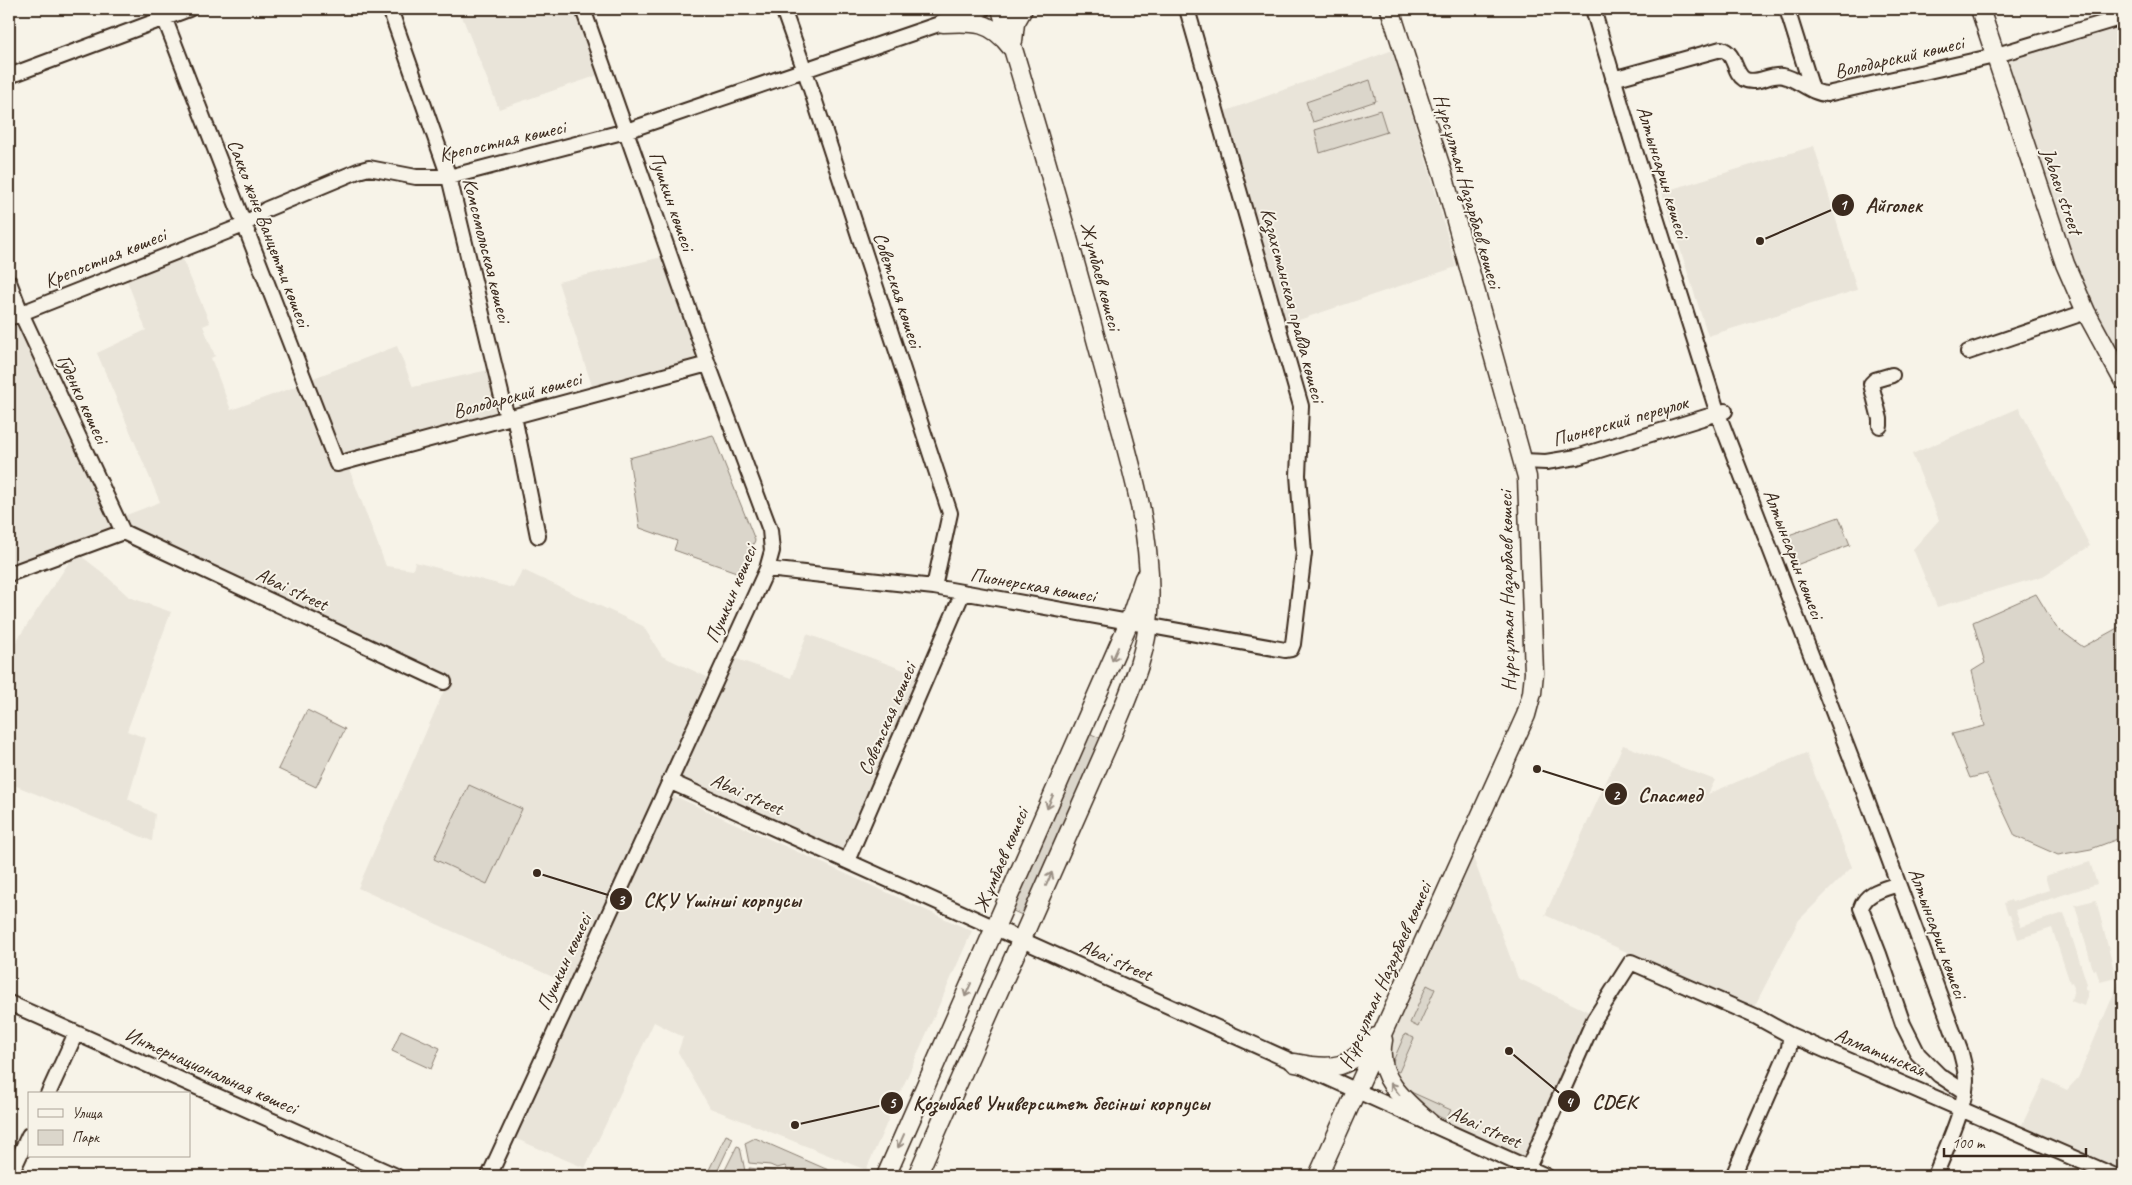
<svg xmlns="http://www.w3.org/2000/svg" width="2132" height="1185" viewBox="0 0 2132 1185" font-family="Caveat,sans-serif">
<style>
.built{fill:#e9e4d9}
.green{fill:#dbd6cb;stroke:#8b8074}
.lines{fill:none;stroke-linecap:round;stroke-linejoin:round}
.minor-casing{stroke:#3b2a1e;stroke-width:18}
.major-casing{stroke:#3b2a1e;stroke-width:21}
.minor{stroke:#f7f3e8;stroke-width:14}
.major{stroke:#f7f3e8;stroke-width:18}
.oneway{stroke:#998e83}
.labels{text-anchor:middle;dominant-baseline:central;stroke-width:4;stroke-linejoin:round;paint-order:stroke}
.street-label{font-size:20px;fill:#3b2a1e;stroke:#f7f3e8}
.leader{fill:none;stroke:#3b2a1e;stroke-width:2}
.callout-dot{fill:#3b2a1e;stroke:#f7f3e8;stroke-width:2}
.mark-label{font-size:15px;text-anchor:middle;font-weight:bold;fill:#fff}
.callout-label{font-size:21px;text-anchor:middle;font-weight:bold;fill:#3b2a1e;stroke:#f7f3e8;stroke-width:4;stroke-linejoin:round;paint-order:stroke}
</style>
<rect width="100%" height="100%" fill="#f7f3e8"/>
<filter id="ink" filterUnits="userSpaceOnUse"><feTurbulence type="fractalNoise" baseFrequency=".02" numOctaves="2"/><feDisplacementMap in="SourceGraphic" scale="10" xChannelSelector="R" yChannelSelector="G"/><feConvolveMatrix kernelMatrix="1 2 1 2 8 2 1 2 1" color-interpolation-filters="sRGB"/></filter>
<g filter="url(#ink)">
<path class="built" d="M459 9H575L599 75 499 109Z
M2123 24V358L2088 295 2073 260 2005 60Z
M1393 50 1431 176 1456 267 1284 325 1226 111Z
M1814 146 1857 290 1708 336 1662 192Z
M181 256 210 323 203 326 215 356 211 358 231 410 300 385 333 470 348 466 386 566 413 570 415 562 513 588 523 570 643 626 662 656 707 677 568 984 358 888 449 679 128 528 124 516 160 502 97 353 146 330 126 278Z
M662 257 699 360 593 389 558 282Z
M17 322 113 529 9 567V326Z
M397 346 413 387 488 370 499 414 341 457 311 379Z
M2019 408 2090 546 2043 576 1937 607 1913 549 1939 520 1912 454Z
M76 552 103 573 129 597 171 612 127 731 146 738 128 799 155 814 152 841 9 783V647L13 646Z
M807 634 920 676 845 851 679 776 734 658 791 678Z
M1623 745 1715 780 1708 794 1806 753 1852 867 1799 920 1753 1009 1545 915Z
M670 794 972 931 866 1170 710 1108 678 1052 683 1037 654 1022 585 1168 514 1138Z
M1471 852 1518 978 1591 1013 1525 1159 1411 1104 1391 1076 1386 1049Z
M2090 862 2097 884 2015 910 2021 927 2064 913 2087 984 2085 989 2089 990 2084 1006 2071 1001 2074 988 2072 982 2070 983 2052 928 2018 939 2010 915H2008L2004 903 2011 900 2012 902 2049 890 2045 876Z
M2096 900 2116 978 2100 982 2096 970H2093L2075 905Z
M2123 972V1173L2020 1129 2044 1079 2067 1090 2078 1078Z
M2069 1166 2094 1176H2064Z"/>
<path class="green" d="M1370 80 1376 101 1313 122 1306 102Z
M1380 110 1387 132 1320 153 1315 130Z
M713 435 755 540 742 574 674 550 677 541 640 528 629 458Z
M1839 517 1850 545 1796 565 1786 536Z
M2036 594 2056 627 2083 647 2123 625V837L2091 849 2058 855 2015 836 1986 774 1970 778 1952 734 1985 726 1972 671 1985 663 1973 622Z
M307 710 345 729 316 787 278 769Z
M1089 733 1102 739 1024 916 1011 910Z
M469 785 522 809 487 884 434 859Z
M1427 985 1435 989 1418 1027 1410 1023Z
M401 1030 440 1048 431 1069 392 1051Z
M1405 1034 1414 1038 1399 1072 1390 1068Z
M1400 1087 1451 1110 1446 1120 1407 1101Z
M726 1135 733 1138 715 1176H706Z
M755 1138 842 1176H796L789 1173 785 1166 777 1168 770 1165 749 1163 745 1143Z
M737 1146 740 1147 746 1176H722Z
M749 1168 775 1171 776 1176H751Z"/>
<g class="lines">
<g class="minor-casing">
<path id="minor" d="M390 9 449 177 507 418
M783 9 805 71 950 513 934 587
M1593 9 1631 138 1718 414 1863 789 1961 1053C1963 1062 1966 1070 1966 1080 1965 1110 1946 1148 1935 1176
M1787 9 1812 89
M164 17 337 464 708 364
M9 76 189 9
M1613 79 1721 49C1736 53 1733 72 1744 79 1756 86 1770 73 1783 76 1799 79 1811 94 1827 94L1990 57 2123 17
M9 282 21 313 123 532
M9 318 244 225 267 209 358 171 369 168 416 177H449L626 131 983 9
M1968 352 2086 312
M514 416 538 536
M1880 426V419L1871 384 1875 380 1892 375
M1523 461 1546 462 1577 457 1725 411
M123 532 444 682
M767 569 934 587 1285 650 1291 649 1293 644 1304 553 1298 475 1301 406 1187 9
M9 574 123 532
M669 781 1546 1176
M847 861 963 592
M1898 884C1884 889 1866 892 1861 908L1879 954 1903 1024 1918 1054 1939 1075 1965 1092
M9 1003 396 1176
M48 1094 76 1033
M1528 1168 1594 1020 1631 962 1757 1017 1788 1034 2115 1176
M10 1176 29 1135
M489 1176 767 569 772 551 770 530 708 364 583 9
M1733 1176 1789 1048 1790 1039 1788 1034"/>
</g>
<g class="major-casing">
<path id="major" d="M1980 9 2065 264 2086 312 2123 380
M943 23C974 21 991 21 1011 47
M1013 41 1015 23 1023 9
M1383 1040C1375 1077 1404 1101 1430 1123
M1295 1063C1334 1071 1349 1069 1376 1037
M886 1176 1129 622 1144 578
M917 1176 1112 735C1128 695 1147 656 1149 612 1154 528 1125 445 1103 365 1071 246 1037 127 1001 9
M1318 1176 1526 715 1532 693 1534 673 1527 477 1443 174 1390 9"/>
</g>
<use href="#minor" class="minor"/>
<use href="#major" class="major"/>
</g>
<defs><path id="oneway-shaft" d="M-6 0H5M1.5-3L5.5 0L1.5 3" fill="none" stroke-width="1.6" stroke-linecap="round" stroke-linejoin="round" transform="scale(1.25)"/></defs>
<g class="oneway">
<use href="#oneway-shaft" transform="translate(1115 654) rotate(114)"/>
<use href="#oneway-shaft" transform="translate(1050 802) rotate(114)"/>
<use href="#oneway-shaft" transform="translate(1049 879) rotate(-66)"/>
<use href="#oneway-shaft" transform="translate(968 990) rotate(114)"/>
<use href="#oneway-shaft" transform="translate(1395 1089) rotate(-127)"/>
<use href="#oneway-shaft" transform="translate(901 1141) rotate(114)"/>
</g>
</g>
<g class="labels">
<g class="street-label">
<text transform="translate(1899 57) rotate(-13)">Володарский көшесі</text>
<text transform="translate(502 141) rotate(-13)">Крепостная көшесі</text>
<text transform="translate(1663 172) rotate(73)">Алтынсарин көшесі</text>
<text transform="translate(1468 191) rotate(74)">Нұрсұлтан Назарбаев көшесі</text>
<text transform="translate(2062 191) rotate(71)">Jabaev street</text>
<text transform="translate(672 201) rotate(71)">Пушкин көшесі</text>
<text transform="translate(269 233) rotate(69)">Сакко және Ванцетти көшесі</text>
<text transform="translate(487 250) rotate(76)">Комсомольская көшесі</text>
<text transform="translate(105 258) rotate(-22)">Крепостная көшесі</text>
<text transform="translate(1101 276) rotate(75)">Жұмбаев көшесі</text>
<text transform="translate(898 290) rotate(72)">Советская көшесі</text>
<text transform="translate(1293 305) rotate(75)">Казахстанская правда көшесі</text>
<text transform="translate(517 395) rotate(-15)">Володарский көшесі</text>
<text transform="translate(83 399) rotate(65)">Гуденко көшесі</text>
<text transform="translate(1620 421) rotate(-16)">Пионерский переулок</text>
<text transform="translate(1794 554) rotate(69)">Алтынсарин көшесі</text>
<text transform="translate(1033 585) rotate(10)">Пионерская көшесі</text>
<text transform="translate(292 589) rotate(25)">Abai street</text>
<text transform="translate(1507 591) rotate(-91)">Нұрсұлтан Назарбаев көшесі</text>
<text transform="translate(731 594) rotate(-67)">Пушкин көшесі</text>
<text transform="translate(887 719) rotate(-67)">Советская көшесі</text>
<text transform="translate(747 794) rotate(24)">Abai street</text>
<text transform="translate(1001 860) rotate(-67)">Жұмбаев көшесі</text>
<text transform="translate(1938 933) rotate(70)">Алтынсарин көшесі</text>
<text transform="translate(1116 960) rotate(24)">Abai street</text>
<text transform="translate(564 962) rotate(-65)">Пушкин көшесі</text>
<text transform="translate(1385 975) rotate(-66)">Нұрсұлтан Назарбаев көшесі</text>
<text transform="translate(1880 1052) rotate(23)">Алматинская</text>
<text transform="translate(211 1071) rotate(24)">Интернациональная көшесі</text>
<text transform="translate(1485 1127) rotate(24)">Abai street</text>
</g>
</g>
<path class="leader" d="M1760 241L1843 205M1537 769L1616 794M537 873L621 899M1509 1051L1569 1101M795 1125L892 1103"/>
<g class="callout-dot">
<circle cx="1760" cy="241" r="5"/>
<circle cx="1537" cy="769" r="5"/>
<circle cx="537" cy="873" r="5"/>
<circle cx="1509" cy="1051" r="5"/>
<circle cx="795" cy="1125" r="5"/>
<circle cx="1843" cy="205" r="12"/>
<circle cx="1616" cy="794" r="12"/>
<circle cx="621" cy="899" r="12"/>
<circle cx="1569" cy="1101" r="12"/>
<circle cx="892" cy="1103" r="12"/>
</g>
<g class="mark-label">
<text x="1843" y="210">1</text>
<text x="1616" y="800">2</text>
<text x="621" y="905">3</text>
<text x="1569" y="1107">4</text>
<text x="892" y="1108">5</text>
</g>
<g class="callout-label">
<text x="1894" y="212">Айголек</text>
<text x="1670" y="802">Спасмед</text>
<text x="722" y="907">СҚУ Үшінші корпусы</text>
<text x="1614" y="1109">CDEK</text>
<text x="1061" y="1110">Қозыбаев Университет бесінші корпусы</text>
</g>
<rect width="2132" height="1185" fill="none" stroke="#f7f3e8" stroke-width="30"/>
<rect x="15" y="15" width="2102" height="1155" fill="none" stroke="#3b2a1e" stroke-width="2" filter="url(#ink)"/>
<rect x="28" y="1092" width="162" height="65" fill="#f7f3e8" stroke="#aca397"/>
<rect x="38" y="1109" width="25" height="8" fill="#f7f3e8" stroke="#aca397"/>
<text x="72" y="1118" font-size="15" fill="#3b2a1e">Улица</text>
<rect x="38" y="1130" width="25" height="15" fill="#dbd6cb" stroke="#aca397"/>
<text x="72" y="1142" font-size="15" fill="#3b2a1e">Парк</text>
<path d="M1944 1148v8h142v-8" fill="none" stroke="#3b2a1e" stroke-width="2.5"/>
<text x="1952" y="1148" font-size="15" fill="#3b2a1e" stroke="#f7f3e8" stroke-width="4" paint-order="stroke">100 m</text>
</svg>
